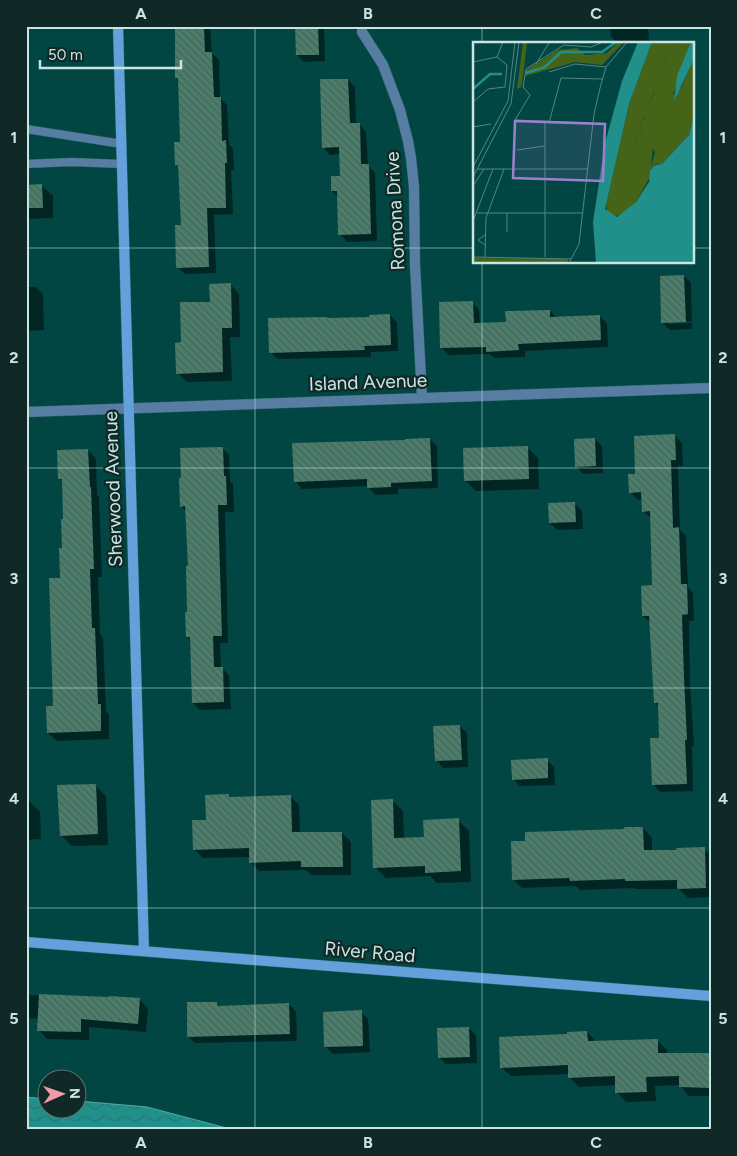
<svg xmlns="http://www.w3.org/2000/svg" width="737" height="1156" viewBox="0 0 737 1156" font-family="Figtree,sans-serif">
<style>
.water{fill:url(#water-waves);stroke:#53aaa4}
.shadow{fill:#0007;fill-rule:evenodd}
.building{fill:url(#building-back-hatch)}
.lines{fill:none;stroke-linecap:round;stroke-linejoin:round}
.lane-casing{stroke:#266360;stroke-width:9}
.street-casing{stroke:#266360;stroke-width:11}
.secondary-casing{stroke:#266360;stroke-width:11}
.lane{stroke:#587da2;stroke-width:8}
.street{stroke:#587da2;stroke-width:10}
.secondary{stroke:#64a0db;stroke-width:10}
.grid{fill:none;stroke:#c9e5e2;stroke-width:1;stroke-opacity:0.55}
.labels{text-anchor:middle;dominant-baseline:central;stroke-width:4.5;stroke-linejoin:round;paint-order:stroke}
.street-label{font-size:19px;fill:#c9e5e2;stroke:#102826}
.inset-river{fill:none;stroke:#21908a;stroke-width:2.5}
.inset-road{fill:none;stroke:#528683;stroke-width:1}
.view{fill:#9e7fcf;fill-opacity:0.15;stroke:#9e7fcf;stroke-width:2.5}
.inset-edge{fill:none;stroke:#c9e5e2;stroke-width:2.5}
.neatline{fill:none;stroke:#c9e5e2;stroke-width:2}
.grid-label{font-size:16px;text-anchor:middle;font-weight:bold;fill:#c9e5e2}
</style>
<defs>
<pattern id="water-waves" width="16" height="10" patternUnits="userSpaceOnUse" patternTransform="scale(1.25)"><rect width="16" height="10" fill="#21908a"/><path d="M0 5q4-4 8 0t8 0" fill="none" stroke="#2a7672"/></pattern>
<pattern id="building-back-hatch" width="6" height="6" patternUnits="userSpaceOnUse" patternTransform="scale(1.25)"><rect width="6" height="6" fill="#4c7d6b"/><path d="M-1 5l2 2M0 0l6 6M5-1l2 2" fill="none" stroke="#456459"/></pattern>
</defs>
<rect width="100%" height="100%" fill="#024643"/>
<path class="water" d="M26 1097 47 1099 48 1108H78V1101L147 1107 234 1130H26Z"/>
<path class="shadow" d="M176 26H210L212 53 219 60 220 98 227 105 229 144 233 149 234 170H231L233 214 214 215 216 273 185 274 178 267 182 226 180 168 176 164 182 143 179 80 177 78Z
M296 26H324L325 61 304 62 297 55Z
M610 26H648L649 43 618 44 611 36Z
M348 80 355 87 356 124H359L366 132 368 165 375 173 377 241 347 242 340 234 338 197 332 191 341 177 340 154 330 155 323 147Z
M26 178 29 181V186H42L53 196V218L26 219Z
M684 276 691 283 692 329 670 330 663 323ZM692 321V323L668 324V322Z
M230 284 239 294 240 337H230L232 381 187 382 178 373 182 344 211 303Z
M26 287H36L43 294 44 330 26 331Z
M472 302 479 310 480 324 507 323 550 311 557 318 600 316 607 324 608 347 525 351V357L495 358 490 354 449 355 442 348Z
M390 315 397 323 398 351 371 352V357L278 359 270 352 370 318Z
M675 436 682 443 683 466H678L680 530 686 536 688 587 693 593 694 621H689L690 685 694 746H692L693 791 660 792 653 784 660 739 659 706 655 703 651 623 643 616 653 587 651 518 643 511V499L638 500 630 492 637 475Z
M430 439 437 446 438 488 398 489V494L375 495 368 486 302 489 295 481Z
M595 439 602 446 603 473 583 474 576 466Z
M527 447 538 458 539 489 476 491 465 480Z
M222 448 229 455 230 482 233 484 234 512H225L228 643H220L221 668H222L229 675 231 709 200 710 193 703 191 640 187 637 189 567 186 512 181 506Z
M88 450 96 459 97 495 99 497 102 577H98L100 634 103 638 106 711 109 714V739L57 741 48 733 54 707 61 579 64 549 65 520 63 482 60 478Z
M575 504 582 511 583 529 557 530 550 523Z
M460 726 467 733 468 767 443 768 436 760Z
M547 760 554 767 555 785 520 786 513 779Z
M95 785 106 796 108 845 72 846 61 835Z
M229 795 231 798 290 796 299 805 300 833H342L351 842V875H312L306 870 259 871 250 862V857L203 858 194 849 207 821Z
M392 800 403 811 404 839H425L458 820 469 831 471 882 437 883 430 876 386 878 375 867Z
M26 801H29L40 812 41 839 26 840Z
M643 828 652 838V851L704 849 711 855V897L688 898 679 889H635L634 888 580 890 576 886 522 888 513 879 526 842Z
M26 985 29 988V995L139 999 148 1008 146 1032 89 1027V1040L47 1039 39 1030V1019L26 1018Z
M217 1003 221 1007 289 1004 296 1012 297 1041 195 1043 188 1036Z
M361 1012 368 1019 370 1052 333 1054 326 1047Z
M469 1028 476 1035 477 1063 446 1064 439 1057Z
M587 1032 597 1042 657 1040 667 1050V1054L711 1055V1096H689L680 1085 655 1086 656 1101 626 1102 617 1092 616 1085 579 1087 569 1077V1074L511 1076 501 1067 568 1035Z"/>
<path class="building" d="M175 26H204L205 52H212L214 97H221L222 141 226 140 227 163H225L226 208H207L209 267 176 268 175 225H181L178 165H175L174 142H180L178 78H175Z
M295 26H318L319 55H296Z
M320 79H348L350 123H360L361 164H369L371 234 338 235 337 191H331V176H340L339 147 322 148Z
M42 184 43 208H26V185Z
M684 275 686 322 661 323 660 276Z
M231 283 232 328H222L223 372 176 374 175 343 181 342 180 302H210L209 284Z
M473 301 474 323 506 322 505 311 550 310V317L600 315 601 340 518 344 519 350 486 352V347L440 348 439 302Z
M390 314 391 345 364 346 365 350 269 353 268 318 327 317 328 318 369 317V315Z
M675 434 676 460H671L673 528 679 527 681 584H687L688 614 682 615 684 677 687 740H685L687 784 652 785 650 738H659L658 703H654L649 616H642L641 586 652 585 650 511 642 512 641 492 629 493 628 474H635L634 436Z
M430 438 432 481 391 483V487L367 488V479L294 482 292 443 405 440V439Z
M595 438 596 466 575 467 574 439Z
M528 446 529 479 464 481 463 448Z
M223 447 224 476H226L227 505H218L222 636H213L214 667H223L224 702 192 703 190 637H186L185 612H187L186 566H188L185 506 180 507 179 478H181L180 448Z
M88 449 90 487H91L94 569H90L92 628H95L98 704H101V731L47 733 46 706H53L49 578H60L59 548H62L61 519H63L62 479H58L57 450Z
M575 502 576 522 549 523 548 503Z
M460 725 462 760 435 761 433 726Z
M548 758V778L512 780 511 760Z
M96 784 98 834 60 836 57 785Z
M229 794V797L291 795 292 832H342L343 867H301V861L249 863V848L193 850 192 820H206L205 795Z
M393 799 394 838 424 837 423 820 459 818 461 871 425 873V866L373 868 371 800Z
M624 827H643L644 850H676V848L705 847 706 888 677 889V880L625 881V879L570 881 569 878 512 880 511 841H525V832L624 829Z
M39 994 109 997V996L140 998 138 1024 81 1019V1032L37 1031Z
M187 1002H217L218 1006 289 1003 290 1034 187 1037Z
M362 1010 363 1046 324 1047 323 1012Z
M469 1027 470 1057 438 1058 437 1028Z
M587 1031 588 1041 658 1039V1053H711V1088L679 1087V1076L646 1077 647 1092 615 1093V1076L568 1078V1065L500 1068 499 1037 567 1034V1032Z"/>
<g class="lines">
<g class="lane-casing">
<path id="lane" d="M26 129 122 144
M26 164 71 162 122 164"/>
</g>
<g class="street-casing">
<path id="street" d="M362 32 383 65 400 110 408 141 411 158 414 187 415 265 422 398
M26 412 711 388"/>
</g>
<g class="secondary-casing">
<path id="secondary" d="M118 26 144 951
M26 942 711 996"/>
</g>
<use href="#lane" class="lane"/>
<use href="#street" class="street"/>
<use href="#secondary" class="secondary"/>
</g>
<path class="grid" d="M255 26V1130M482 26V44M26 248H474M693 248H711M482 262V1130M26 468H711M26 688H711M26 908H711"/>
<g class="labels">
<g class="street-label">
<text transform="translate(395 211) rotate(-93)">Romona Drive</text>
<text transform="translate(368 382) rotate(-2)">Island Avenue</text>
<text transform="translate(113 489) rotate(-92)">Sherwood Avenue</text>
<text transform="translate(370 952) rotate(5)">River Road</text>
</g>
</g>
<g transform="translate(473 42)">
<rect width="221" height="221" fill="#024643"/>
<path d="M205 0H218L200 53 208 46 221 15V76L216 93 189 122H182L177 128 182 110 179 105 165 108 161 97 169 88 166 80 173 76 174 63 182 51 179 41 187 34 193 17ZM0 216 94 217 95 218 94 221H0Z" fill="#456417"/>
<path d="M50 0H54L51 27 48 45 44 47ZM145 0H151L129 23 102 20 52 34 53 28 85 8 104 6 112 13 134 11ZM179 0H205L193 17 187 35 179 41 182 50 174 63 178 72 166 80 169 88 161 97 165 108 180 104 177 135 163 160 148 173 141 174 134 170 133 162 156 62Z" fill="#456417"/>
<path d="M165 0H179L156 62 132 167 144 175 163 160 176 140 177 128 182 123 189 122 216 93 221 74V221H123L120 180 132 101 149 39ZM218 0H221L220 19 201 59 204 34Z" fill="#21908a"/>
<path class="inset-river" d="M53 31 72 25 88 10H129L143 0M0 47 17 32H29"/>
<path class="inset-road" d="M0 20 24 15 30 0M63 22 76 1M76 30 102 22 133 25M0 60 15 47 32 45 34 23 24 15M72 81V215M76 81 88 36 130 37M120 81 42 78 57 53 50 45 53 27 91 3 118 5 130 0M0 85 18 82M44 108 72 104M0 125 35 59 42 0M4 127H115M0 135 38 62 46 0M0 144 11 127M4 171H110M34 171V190M0 179 20 127M12 203 5 198 12 193M0 215 98 217M12 215 13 176 31 127M96 221 106 202 121 72 127 46 133 25 154 0"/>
<path class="view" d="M42 79 132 82 130 139 40 136Z"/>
<rect width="221" height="221" class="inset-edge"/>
</g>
<rect width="737" height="1156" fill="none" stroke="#102826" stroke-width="55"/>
<g transform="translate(62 1094) rotate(88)"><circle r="24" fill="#102826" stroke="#5a7471"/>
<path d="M0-4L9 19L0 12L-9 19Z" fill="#f39aa9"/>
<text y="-8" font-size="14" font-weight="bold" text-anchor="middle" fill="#c9e5e2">N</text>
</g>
<path d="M40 60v8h141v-8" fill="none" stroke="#c9e5e2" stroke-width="2.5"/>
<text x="48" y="60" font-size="15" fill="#c9e5e2" stroke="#102826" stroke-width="4" paint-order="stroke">50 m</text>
<rect x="28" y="28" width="682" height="1100" class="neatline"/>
<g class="grid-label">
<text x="141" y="19">A</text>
<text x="368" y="19">B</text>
<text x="596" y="19">C</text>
<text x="14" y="143">1</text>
<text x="723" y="143">1</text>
<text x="14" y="363">2</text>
<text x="723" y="363">2</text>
<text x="14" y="584">3</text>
<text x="723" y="584">3</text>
<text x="14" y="804">4</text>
<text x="723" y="804">4</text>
<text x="14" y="1024">5</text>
<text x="723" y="1024">5</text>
<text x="141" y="1148">A</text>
<text x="368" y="1148">B</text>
<text x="596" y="1148">C</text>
</g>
</svg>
